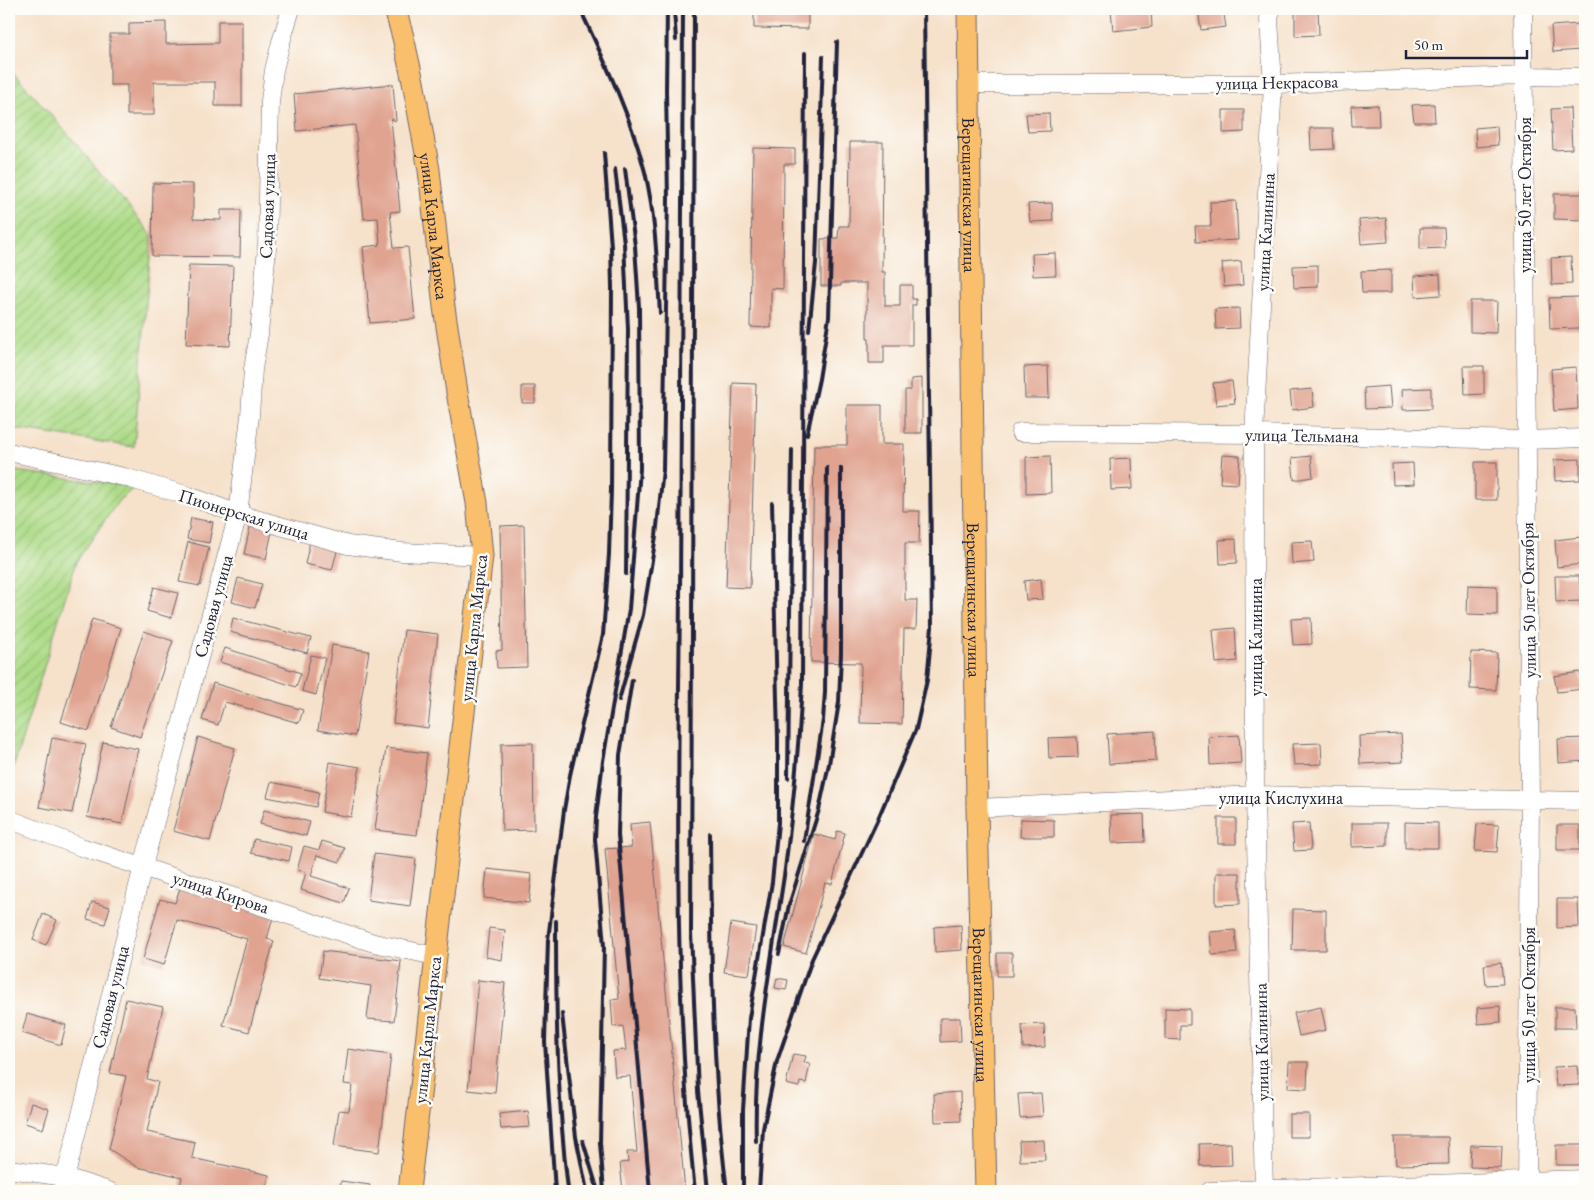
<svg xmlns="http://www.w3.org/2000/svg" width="1594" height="1200" viewBox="0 0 1594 1200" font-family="'EB Garamond',serif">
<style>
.garden{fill:url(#garden-furrows);stroke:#687e62}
.building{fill:#e0a390}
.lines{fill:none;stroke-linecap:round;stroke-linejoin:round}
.minor-casing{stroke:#6c656d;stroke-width:19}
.major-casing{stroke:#6c656d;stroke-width:23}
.minor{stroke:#fff;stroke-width:18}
.major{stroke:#f9bf6d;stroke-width:21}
.rail{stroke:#22223b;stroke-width:4}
.labels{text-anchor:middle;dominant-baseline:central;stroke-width:5;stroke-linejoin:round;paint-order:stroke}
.street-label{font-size:18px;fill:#22223b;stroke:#fdfcf7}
</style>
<defs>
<pattern id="garden-furrows" width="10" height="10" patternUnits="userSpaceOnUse" patternTransform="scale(1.25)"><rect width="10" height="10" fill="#addb88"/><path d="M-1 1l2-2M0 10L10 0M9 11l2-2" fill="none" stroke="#95bc76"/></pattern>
</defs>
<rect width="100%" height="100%" fill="#fdfcf7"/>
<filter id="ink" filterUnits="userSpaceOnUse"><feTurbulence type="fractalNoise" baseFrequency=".02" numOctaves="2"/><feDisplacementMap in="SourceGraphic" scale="10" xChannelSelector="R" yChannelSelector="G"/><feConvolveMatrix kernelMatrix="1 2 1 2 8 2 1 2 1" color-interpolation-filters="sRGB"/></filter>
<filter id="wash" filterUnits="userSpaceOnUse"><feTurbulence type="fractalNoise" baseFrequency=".0096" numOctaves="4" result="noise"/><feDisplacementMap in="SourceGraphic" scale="20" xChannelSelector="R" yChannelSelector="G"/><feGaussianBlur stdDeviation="1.12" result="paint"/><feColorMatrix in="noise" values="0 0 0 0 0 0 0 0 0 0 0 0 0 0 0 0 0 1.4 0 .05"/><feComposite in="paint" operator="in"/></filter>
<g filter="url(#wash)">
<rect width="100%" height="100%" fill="#f6e1ca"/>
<path class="garden" d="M9 68 68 134 152 235 134 447 9 428Z
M9 470 135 487 119 500 76 562 13 769 9 768Z"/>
<g id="blocks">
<path class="building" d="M754 9H808V29L754 28Z
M1111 9H1151L1152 27 1113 31Z
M1198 9H1223L1226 27 1201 30Z
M1295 9H1318L1319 35 1295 36Z
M218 21H242V106H215V82H154V115H127V85H110V34H129V23L166 22V44L218 43Z
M1578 24 1580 50 1553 52 1551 26Z
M393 84 396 121 391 119 400 211 390 212 394 248 408 247 415 319 370 323 363 247 380 245 378 218 364 219 355 125 297 131 294 94Z
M1434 104 1435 122H1414L1412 105Z
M1378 105 1379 126H1352L1351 106Z
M1570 108 1572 149 1553 150 1551 109Z
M1223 110H1244V132L1223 133Z
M1049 113 1050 131 1028 132 1026 114Z
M1497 126 1498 145 1476 147 1475 128Z
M1310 128H1333L1334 149 1311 150Z
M850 142H883L882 272H885V306H900V285H912V299H916V305H912V345H884V363H869V339H867V283H841V286H821V239L838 238 839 226H849Z
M753 148 795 149V164H784L783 289 771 288V328L750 327Z
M153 183 193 184V219L221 220V210H241L240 257 152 256Z
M1554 194H1584V220L1554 219Z
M1236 201 1238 240 1196 242 1195 226H1211L1210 202Z
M1052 203 1053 221 1030 222 1028 204Z
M1386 218 1388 242 1361 244 1359 220Z
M1420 228H1444L1445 248 1420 249Z
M1055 253 1056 275 1033 276 1032 254Z
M1571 257 1572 284 1552 285 1551 258Z
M1241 261 1243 285 1224 287 1222 263Z
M189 265 233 266 230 346 186 344Z
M1318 265V287L1294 288 1293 266Z
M1391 270V293H1362L1361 271Z
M1440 274 1441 295 1415 297 1414 276Z
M1579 297 1580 328 1550 329 1549 298Z
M1470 301H1497L1496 333 1470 332Z
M1239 308 1240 328 1216 329 1215 309Z
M1048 366 1049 398H1025L1024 367Z
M1464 366H1484V394L1465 395Z
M1576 367 1578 409 1554 411 1551 369Z
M922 378V433H905V390H911V379Z
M1232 381 1235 403 1216 405 1213 383Z
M733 383 756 384 750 588 726 587Z
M522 386H535V403H522Z
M1389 386 1391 408 1365 409 1364 388Z
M1431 388V409L1403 410 1402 389Z
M1312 389 1314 407 1292 410 1290 391Z
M847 405H882V444H904L903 511H920L919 543H905V600H917L916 629H904L902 724 860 723 861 663 811 662 814 445H847Z
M1222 455 1240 456 1238 484 1220 483Z
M1050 456 1051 493 1026 494V457Z
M1311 456 1313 477 1294 480 1292 458Z
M1131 458 1132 489 1111 490 1110 459Z
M1580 459V480L1555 481 1554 460Z
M1475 462H1497V500H1475Z
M1413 463 1414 484 1393 485 1392 464Z
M191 518 213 522 209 543 187 539Z
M251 523 273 527 266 559 244 554Z
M524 525 527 667 497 668 496 651 502 650 500 526Z
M1581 537 1583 564 1557 567 1555 540Z
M1236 539 1237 563 1220 564 1219 540Z
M310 541 338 548 332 570 305 564Z
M1312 541 1314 562 1292 564 1291 542Z
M188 542 209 547 200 586 179 582Z
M1555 576H1579L1582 601 1556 602Z
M238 578 262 584 255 608 232 602Z
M1041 579 1043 599 1026 600 1024 581Z
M1468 585 1497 586V615L1467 614Z
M154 587 178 593 171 618 147 611Z
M233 618 311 638 307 653 230 632Z
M1311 618 1312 644 1293 645 1291 619Z
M92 619 121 628 89 731 61 722Z
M1235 628 1237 661 1216 663 1213 630Z
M404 630 438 634 428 728 393 723Z
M144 631 173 641 140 737 111 727Z
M332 645 369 651 355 736 318 730Z
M225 648 301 673 296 687 220 662Z
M1471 652 1497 653 1496 690 1470 689Z
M311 655 325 658 316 695 302 691Z
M1580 672 1583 689 1557 692 1554 676Z
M213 683 303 710 299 723 225 702 218 725 202 720Z
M1155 731 1156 761 1109 764 1107 734Z
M1401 734 1403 762 1360 764 1359 736Z
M1239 735 1241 763 1210 765 1209 737Z
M198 737 235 748 210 841 173 831Z
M1077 737 1078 757 1049 758 1048 738Z
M52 738 86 744 72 813 39 807Z
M1585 738V761L1559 763 1558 739Z
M103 742 138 749 122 824 87 817Z
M533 743 534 830 502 831 501 744Z
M1321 743 1322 764 1294 765 1292 744Z
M386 748 427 753 417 835 375 830Z
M330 762 360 767 351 817 322 812Z
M271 782 319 792 316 807 267 797Z
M264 810 310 822 306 836 260 824Z
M1144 814 1145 842 1112 843 1111 815Z
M1218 818H1236V844H1218Z
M1021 819 1054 820V837H1020Z
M650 822 685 1191H623L620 1163 628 1162 627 1152H637L630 1076 615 1077 613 1051 626 1050 623 1026 613 1027 611 1000 619 999 605 849 632 847 630 824Z
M1405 822 1438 823V848H1405Z
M1309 823 1311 850 1294 851 1292 824Z
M1352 823H1387V846L1352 847Z
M1477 824 1499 825 1497 852 1475 851Z
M1557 825H1580V850H1557Z
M837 831 845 833 832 884 825 883 806 953 784 947 814 834 835 840Z
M254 839 292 847 289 861 251 853Z
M322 841 345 848 340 862 317 855 311 876 349 888 344 903 301 890 306 872 297 870 304 846 319 850Z
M374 854 416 859 410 906 368 900Z
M487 869 532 874 529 903 484 898Z
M1216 873H1240V904L1216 905Z
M180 888 274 914 267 939 274 941 249 1032 223 1025 247 939 177 920 164 965 143 959 160 899 175 903Z
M1557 899H1578L1579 927 1557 928Z
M92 902 110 907 105 924 87 919Z
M1293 909 1326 910V950H1292Z
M43 914 57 920 46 945 33 940Z
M731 923 756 927 749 975 724 972Z
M961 925 962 950 935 952 934 927Z
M489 928 505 930 502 960 486 957Z
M1235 930 1237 953 1212 955 1210 932Z
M323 951 401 961 394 1021 367 1019 371 986 319 978Z
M997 953H1012V976H997Z
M1501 963 1503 984 1486 985 1484 965Z
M777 978 788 980 786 990 775 988Z
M478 980 505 983 495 1093 468 1090Z
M126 999 163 1007 147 1079 158 1082 147 1132 195 1142 192 1158 269 1175 265 1191H179L182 1177 137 1167 109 1149 126 1076 110 1073Z
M1500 1006 1501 1022 1478 1024 1477 1008Z
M1321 1007 1326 1030 1299 1036 1294 1013Z
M1555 1007H1575L1576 1028H1555Z
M1165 1008 1190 1009V1025H1180V1040L1165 1039Z
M27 1014 66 1025 61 1045 22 1033Z
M940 1018H960L961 1041 940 1042Z
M1044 1024 1045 1047 1023 1048 1022 1025Z
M348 1049 391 1055 379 1152 334 1146 339 1110 349 1111 352 1085 344 1084Z
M793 1054 806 1056 804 1063 810 1064 806 1083 800 1082 799 1087 786 1084Z
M1289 1062H1308L1307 1089 1288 1088Z
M1577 1066 1579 1085 1556 1086 1554 1067Z
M960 1092 961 1121 935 1122 934 1094Z
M1041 1093 1043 1116 1020 1118 1018 1094Z
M31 1103 49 1109 43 1129 25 1123Z
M528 1111 530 1127 501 1129 499 1114Z
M1289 1114H1309V1137H1289Z
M1394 1137H1448L1449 1164 1396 1165Z
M1044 1140 1045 1160 1020 1161 1019 1141Z
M1231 1143 1232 1165 1200 1166 1199 1144Z
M1471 1145 1502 1146 1501 1168 1470 1167Z
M1556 1145H1582L1583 1165H1556Z
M341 1181 370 1185 369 1191H340Z"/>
</g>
</g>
<g filter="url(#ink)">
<use href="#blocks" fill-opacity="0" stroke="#6c656d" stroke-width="1"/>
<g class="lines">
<g class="minor-casing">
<path id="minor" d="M1523 9 1530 801 1527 1191
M969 84H1273L1524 76 1585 77
M1020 432 1254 434 1526 440 1585 438
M9 452 124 477 189 496 238 514 348 545 402 552 482 556
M977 808 1255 795 1585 801
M9 819 81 847 374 943 435 956
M9 1169 65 1177 109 1191
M62 1191 143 866 238 514 250 416 253 369 259 334 267 248 270 101 274 70 281 42 291 9
M1210 1191 1585 1179
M1264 1191 1255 795 1254 434 1273 84 1269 19 1271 9"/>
</g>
<g class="major-casing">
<g id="major">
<path id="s1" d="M395 9 403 37 413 82 429 170 444 307 457 392 477 503 482 556 409 1191"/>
<path id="s2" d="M968 9 977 808 986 1191"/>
</g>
</g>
<use href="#minor" class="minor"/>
<use href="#major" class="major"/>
<path class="rail" d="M580 9C605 62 630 114 645 172 656 218 657 266 660 313
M674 9 676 40
M683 9C681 205 682 401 680 597 678 795 673 994 695 1191
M694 9 691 933 698 1091 708 1191
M615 169 624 243 628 329 626 574
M809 330 816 263 823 57
M807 434 819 379 829 317 837 42
M632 680 620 755 618 835 650 1191
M619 700 643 615 656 536 663 470 668 199 666 91 667 9
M788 778 792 450
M710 834C711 953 712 1073 727 1191
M804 841 823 720 825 692 827 468
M556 921C556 1011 557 1100 568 1189
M779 954 789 905 819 810 829 764 839 702 841 653V468
M562 1014 576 1137 587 1191
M583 1141 598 1191
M756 1141C753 1050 772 959 785 869 793 808 799 746 802 684L805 53
M555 1191 545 1042 548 940 564 810 570 775 603 635 609 554 611 490 612 286 611 247 604 153
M604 1191 600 1143 604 946 595 839 596 817 603 761 629 609 640 469 639 307 635 246 625 169
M743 1191V1110L749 1018 772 882 778 823V738L772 503
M759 1191 763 1129 777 1061 812 959 877 821 916 729 927 680 932 627 924 9"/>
</g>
</g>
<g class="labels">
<g class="street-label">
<text transform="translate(1277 82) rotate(-1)">улица Некрасова</text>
<text stroke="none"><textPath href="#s2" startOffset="186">Верещагинская улица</textPath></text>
<text transform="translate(1524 195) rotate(-90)">улица 50 лет Октября</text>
<text transform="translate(267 206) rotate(-88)">Садовая улица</text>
<text stroke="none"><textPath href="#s1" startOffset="221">улица Карла Маркса</textPath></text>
<text transform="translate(1265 232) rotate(-87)">улица Калинина</text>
<text transform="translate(1302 435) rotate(1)">улица Тельмана</text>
<text transform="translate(244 514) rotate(17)">Пионерская улица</text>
<text stroke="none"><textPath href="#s2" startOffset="591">Верещагинская улица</textPath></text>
<text transform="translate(1528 600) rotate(-91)">улица 50 лет Октября</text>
<text transform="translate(213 606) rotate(-75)">Садовая улица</text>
<text transform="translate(473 628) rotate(-84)">улица Карла Маркса</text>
<text transform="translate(1255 637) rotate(-90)">улица Калинина</text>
<text x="1281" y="797">улица Кислухина</text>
<text transform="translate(221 892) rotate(18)">улица Кирова</text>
<text transform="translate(110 997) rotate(-76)">Садовая улица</text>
<text stroke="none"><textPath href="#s2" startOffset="996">Верещагинская улица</textPath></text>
<text transform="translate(1528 1005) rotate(-90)">улица 50 лет Октября</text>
<text transform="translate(427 1030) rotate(-84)">улица Карла Маркса</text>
<text transform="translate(1261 1042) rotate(-91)">улица Калинина</text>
</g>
</g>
<rect width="1594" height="1200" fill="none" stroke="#fdfcf7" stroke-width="30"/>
<path d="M1406 50v8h121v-8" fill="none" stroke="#22223b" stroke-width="2.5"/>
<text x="1414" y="50" font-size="15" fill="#22223b" stroke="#fdfcf7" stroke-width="4" paint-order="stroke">50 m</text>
</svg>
